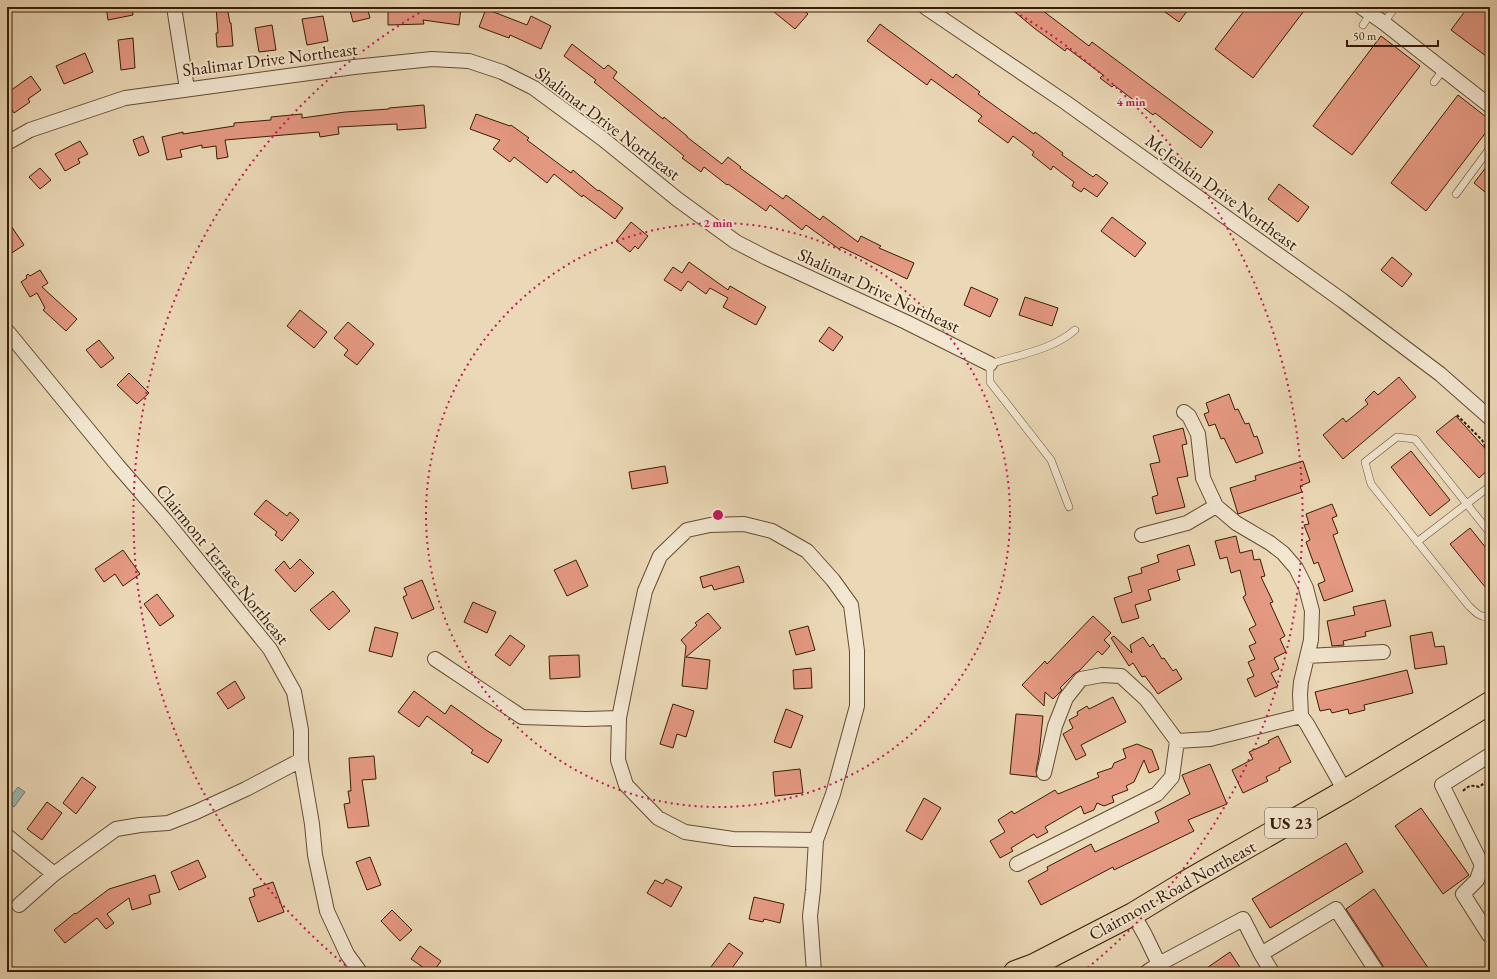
<svg xmlns="http://www.w3.org/2000/svg" width="1497" height="979" viewBox="0 0 1497 979" font-family="'EB Garamond',serif">
<style>
.water{fill:#98b9af;stroke:#727a6b}
.building{fill:#e59982;stroke:#381c06}
.lines{fill:none;stroke-linecap:round;stroke-linejoin:round}
.service-casing{stroke:#654b32;stroke-width:8}
.minor-casing{stroke:#654b32;stroke-width:16}
.primary-casing{stroke:#381c06;stroke-width:24}
.path{stroke:#381c06;stroke-width:2;stroke-dasharray:3 2;stroke-linecap:butt}
.service{stroke:#f2e6d0;stroke-width:7}
.minor{stroke:#f2e6d0;stroke-width:14}
.primary{stroke:#ebd8b6;stroke-width:22}
.ring{fill:none;stroke:#c2185b;stroke-width:2;stroke-dasharray:2 4}
.labels{text-anchor:middle;dominant-baseline:central;stroke-width:4;stroke-linejoin:round;paint-order:stroke}
.shield{fill:#f2e6d0;stroke:#705943;stroke-width:1}
.shield-label{font-size:17px;font-weight:bold;fill:#381c06}
.street-label{font-size:18px;fill:#381c06;stroke:#f2e6d0}
.centre{fill:#c2185b;stroke:#f2e6d0;stroke-width:2}
.ring-label{font-size:12px;text-anchor:middle;font-weight:bold;fill:#c2185b;stroke:#f2e6d0;stroke-width:4;stroke-linejoin:round;paint-order:stroke}
</style>
<rect width="100%" height="100%" fill="#ebd8b6"/>
<filter id="stains"><feTurbulence type="fractalNoise" baseFrequency=".005" numOctaves="4"/><feColorMatrix values="0 0 0 0 .2 0 0 0 0 .09 0 0 0 0 .02 0 0 0 .5 -.17"/></filter>
<radialGradient id="worn" r=".72"><stop offset=".6" stop-color="#630" stop-opacity="0"/><stop offset="1" stop-color="#630" stop-opacity=".3"/></radialGradient>
<path class="water" d="M18 787 25 792 14 807 7 801Z"/>
<path class="building" d="M106 7H132L133 15 108 20Z
M216 7H227L230 23H231L233 46 217 47 216 33H218Z
M349 7H367L370 18 353 22Z
M388 7H461L459 25 423 20 424 24 388 25Z
M768 7H800L808 14 795 29Z
M1009 7H1038L1089 46 1092 42 1213 132 1201 148 1155 113 1153 115 1114 85 1112 87 1100 78 1103 75 1067 48 1065 51 1034 28Z
M1158 7H1190L1179 22Z
M1247 7H1307L1253 78 1215 49Z
M1468 7H1490V59L1451 30Z
M486 9 527 25 531 16 551 26 541 49 510 35 509 38 479 27Z
M323 16 328 41 307 45 302 19Z
M880 24 953 78 956 74 980 92 978 94 1034 134 1035 132 1063 153 1062 155 1093 177 1096 174 1108 183 1097 197 1084 188 1081 192 1072 186 1074 182 1053 166 1051 170 1032 155 1034 152 1013 136 1008 143 978 121 982 116 931 79 927 85 867 41Z
M272 25 276 50 259 52 255 28Z
M1381 36 1420 66 1352 155 1313 126Z
M133 38 135 68 121 70 118 40Z
M572 44 604 69 608 65 617 72 613 78 663 119 664 117 687 136V137L722 164 728 157 741 167 740 168 783 199 786 195 820 220 823 216 858 242 861 236 881 246 879 248 914 263 907 279 841 247 839 249 806 225 802 230 770 205 766 211 728 184 727 185 704 167 701 172 682 158 684 156 594 82 596 80 564 56Z
M85 53 93 72 64 84 56 66Z
M31 76 41 90 28 99 30 102 14 113 7 102V93Z
M1458 95 1490 120V127L1426 211 1391 183Z
M424 105 426 128 397 130V124L338 127 339 134 320 137 319 132 225 140 228 157 217 159 216 146 202 148V145L180 150 182 157 167 160 162 137 183 132V134L234 126V123L271 120V117L302 114V118L345 112 389 109V108Z
M476 114 510 126 511 125 529 138 527 140 571 173 573 170 598 191 599 190 623 208 615 219 583 195 582 197 554 174 547 183 514 157 510 162 493 149 500 140 470 129Z
M143 136 149 152 139 156 133 140Z
M80 141 88 154 78 159 80 163 65 171 55 154Z
M1490 162V196L1474 183Z
M40 168 51 180 40 189 29 177Z
M1279 184 1309 207 1298 222 1268 199Z
M1112 217 1146 243 1135 257 1101 231Z
M7 220 24 245 7 256Z
M631 222 648 236 638 249 635 246 630 252 616 241Z
M1392 257 1412 274 1402 287 1381 270Z
M689 262 728 290 730 286 766 307 756 325 723 307 728 298 710 288 706 294 688 281 681 291 664 280 673 267 682 273Z
M40 270 48 283 42 287 77 319 66 331 43 310 45 308 37 293 30 297 21 282 27 278 26 276 28 274 30 276Z
M971 287 998 299 990 317 964 305Z
M1025 297 1058 308 1052 326 1019 315Z
M300 310 327 332 314 348 287 326Z
M348 322 374 344 357 365 344 355 348 350 334 338Z
M829 327 843 337 833 351 819 341Z
M99 340 114 358 101 368 86 350Z
M129 373 149 393 137 404 117 385Z
M1399 377 1416 397 1343 459 1323 435 1343 418 1346 422 1368 404 1365 400 1374 391 1378 395Z
M1229 394 1235 410 1238 409 1245 424 1249 423 1254 437 1257 436 1263 453 1236 463 1224 438 1221 439 1215 424 1209 426 1204 414 1209 412 1206 403Z
M1456 416 1490 454V468L1479 478 1436 432Z
M1183 428 1187 444 1182 445 1188 476 1177 478 1185 507 1156 514 1152 497 1158 495 1150 464 1160 462 1153 436Z
M1411 451 1450 500 1430 516 1391 467Z
M1303 461 1310 482 1300 486 1302 492 1238 514 1230 488 1256 480 1255 476Z
M665 466 668 483 632 489 629 472Z
M266 500 287 516 290 512 299 520 282 541 275 535 277 532 254 514Z
M1332 504 1337 516 1332 518 1338 533 1333 535 1353 591 1324 601 1318 584 1325 581 1318 562 1314 564 1306 542 1310 540 1304 525 1309 524 1306 514Z
M1470 528 1490 553V593L1450 544Z
M1236 536 1240 553 1252 550 1254 560 1260 559 1265 576 1261 577 1273 602 1270 603 1285 636 1280 639 1286 652 1274 658 1279 669 1271 673 1278 686 1255 697 1247 679 1254 676 1248 662 1255 659 1249 646 1256 643 1249 629 1256 625 1243 597 1246 595 1240 570 1231 573 1227 557 1220 559 1215 541Z
M1189 545 1195 565 1177 570 1180 580 1148 590 1151 600 1135 605 1139 618 1122 623 1114 598 1132 592 1128 577 1142 573 1141 568 1159 562 1157 555Z
M123 550 140 574 123 586 115 574 104 582 95 569Z
M300 559 314 573 295 592 275 570 284 561 290 569Z
M576 560 588 586 567 596 554 570Z
M739 566 744 582 714 590 712 585 703 588 700 577Z
M422 580 434 609 412 619 403 597 407 595 404 588Z
M333 591 350 611 329 630 310 610Z
M157 594 174 616 160 626 144 604Z
M1385 600 1391 626 1365 632 1366 636 1343 641 1344 645 1332 646 1327 621 1355 615 1353 607Z
M473 602 496 612 487 633 464 622Z
M708 613 721 628 686 657 710 660 707 689 682 686 686 646 681 640 697 625 695 623Z
M1093 616 1111 633 1104 640 1110 646 1102 655 1098 651 1079 671 1074 674 1060 688 1062 690 1053 699 1045 692 1044 706 1022 685 1045 661 1047 664Z
M808 626 815 650 796 655 789 631Z
M375 627 398 633 392 657 369 651Z
M1432 632 1435 647 1444 646 1447 664 1415 669 1410 636Z
M510 635 525 646 510 666 495 655Z
M1114 636 1132 653 1130 645 1143 637 1150 647 1153 644 1162 659 1164 658 1173 671 1176 669 1182 679 1158 694 1145 676 1142 677 1133 663 1129 666 1111 638Z
M579 655 580 677 550 679 549 656Z
M811 668 812 688 794 689 793 670Z
M1407 670 1413 693 1364 705 1365 710 1349 714 1348 709 1332 713 1330 709 1320 711 1315 692Z
M235 681 245 698 228 709 217 693Z
M414 691 445 714 451 705 486 730 502 740 488 763 471 753 473 750 427 716 419 727 398 712Z
M1113 697 1126 722 1081 745 1086 755 1076 760 1063 734 1073 728 1069 720 1078 715 1077 712 1087 706 1089 709Z
M673 704 694 711 686 737 677 734 673 748 660 744Z
M786 709 803 716 791 748 774 742Z
M1016 714 1043 716 1039 755 1036 771 1037 777 1010 774Z
M1278 736 1291 762 1279 768 1280 770 1266 777 1268 781 1243 793 1232 770 1253 759 1249 752 1269 743 1268 741Z
M1137 744 1152 750 1159 769 1149 773 1144 760 1134 782 1126 786 1128 790 1112 796 1114 802 1104 806 1097 803 1094 810 1084 814 1081 806 1045 827 1048 832 1037 838 1034 834 1011 848 1013 851 1000 858 990 841 1005 832 998 820 1012 811 1014 814 1055 790 1058 794 1099 777 1097 773 1112 768 1114 763 1126 758 1123 749Z
M374 756 376 779 362 780 369 826 348 828 344 804 350 803 348 791H351L349 758Z
M1210 764 1227 804 1188 820 1194 831 1114 870 1113 867 1041 905 1028 881 1048 870 1047 867 1091 844 1095 852 1159 822 1155 812 1190 794 1182 775Z
M800 769 803 793 775 796 773 772Z
M82 777 96 787 76 814 63 803Z
M924 798 941 808 922 840 906 831Z
M47 802 62 813 42 840 27 829Z
M1421 808 1469 875 1443 894 1395 826Z
M1346 843 1363 872 1270 928 1252 899Z
M370 857 381 885 367 890 356 862Z
M198 860 206 877 179 890 171 872Z
M155 875 160 892 149 895 151 904 132 910 129 898 107 914 114 923 106 929 97 918 65 943 54 930 75 913 76 914 109 889Z
M666 879 682 887 671 907 647 893 655 880 663 884Z
M273 882 284 912 258 922 249 898 255 896 253 889Z
M1374 889 1431 972H1387L1346 909Z
M754 897 784 904 780 923 764 919 763 922 749 919Z
M392 910 412 930 400 941 381 921Z
M729 943 743 953 729 972H707Z
M420 946 441 961 433 972H430L411 959Z
M1230 952 1243 972H1201Z"/>
<g class="lines">
<g class="service-casing">
<path id="service" d="M1384 23 1395 7
M1363 25 1370 14
M1434 82 1443 70
M1456 194 1490 148
M1069 507 1051 460 990 382V364C1018 355 1052 350 1075 330
M1490 533 1415 439 1397 437 1365 462 1371 484 1468 605C1475 612 1480 618 1490 617
M1417 542 1490 486"/>
</g>
<g class="minor-casing">
<path id="minor" d="M174 7 187 89
M925 7 1065 102 1343 301 1440 374 1490 418
M1361 7 1384 23 1490 106
M7 143 30 130 125 98 354 67 432 59 469 61 502 72 534 88 603 139 677 199 736 242 767 258 906 322 990 364
M7 331 118 466 166 521 270 649 294 692 301 730V760L312 824 315 855 327 911 347 954 360 972
M1184 412 1189 416 1198 434 1203 478 1216 506 1236 523 1270 543 1283 553 1296 568 1306 588 1312 611 1311 640 1301 682 1300 694 1301 716 1307 724 1345 791
M744 524 772 531 807 551 833 580 851 605 857 651V706L833 794 816 840 733 839 685 832 658 818 626 785 618 760 619 718 636 633 645 591 660 556 687 530 710 525Z
M1142 535 1187 523 1216 506
M1307 656 1383 652
M435 659 522 717 586 719 619 718
M1177 741 1210 739 1301 716
M7 836 54 874
M1017 864 1157 794 1172 777 1177 741 1146 699 1121 676 1102 675 1081 679 1066 698 1055 726 1044 773
M1482 865 1442 785 1490 755
M19 905 54 874 116 829 140 825 168 823 196 812 246 789 301 760
M1133 914 1145 935 1159 964 1243 919 1261 954
M1489 935 1463 894 1477 880 1482 865 1490 859
M814 972 810 916 813 890 816 840
M1147 972 1159 964
M1272 972 1261 954 1336 909 1377 972"/>
</g>
<g class="primary-casing">
<path id="primary" d="M1015 972 1034 965 1133 914 1184 883 1345 791 1490 703"/>
</g>
<path class="path" d="M1457 415 1482 440 1490 456
M1463 791C1469 785 1472 785 1479 787L1490 779"/>
<use href="#service" class="service"/>
<use href="#minor" class="minor"/>
<use href="#primary" class="primary"/>
</g>
<g class="ring">
<circle cx="718" cy="515" r="292"/>
<path d="M350 969A584 584 0 0 1 426 9M1010 9A584 584 0 0 1 1086 969"/>
</g>
<g class="labels">
<rect class="shield" x="1265" y="808" width="52" height="30" rx="3"/>
<g class="shield-label">
<text x="1291" y="823">US 23</text>
</g>
<g class="street-label">
<text transform="translate(270 59) rotate(-7)">Shalimar Drive Northeast</text>
<text transform="translate(608 123) rotate(37)">Shalimar Drive Northeast</text>
<text transform="translate(1222 192) rotate(36)">McJenkin Drive Northeast</text>
<text transform="translate(879 290) rotate(25)">Shalimar Drive Northeast</text>
<text transform="translate(223 564) rotate(51)">Clairmont Terrace Northeast</text>
<text transform="translate(1172 890) rotate(-29)">Clairmont Road Northeast</text>
</g>
</g>
<circle cx="718" cy="515" r="6" class="centre"/>
<g class="ring-label">
<text x="1131" y="106">4 min</text>
<text x="718" y="227">2 min</text>
</g>
<rect width="1497" height="979" fill="none" stroke="#ebd8b6" stroke-width="24"/>
<rect x="8" y="8" width="1481" height="963" fill="none" stroke="#381c06" stroke-width="2"/>
<rect x="12" y="12" width="1473" height="955" fill="none" stroke="#381c06"/>
<path d="M1347 40v6h91v-6" fill="none" stroke="#381c06" stroke-width="2"/>
<text x="1353" y="40" font-size="12" fill="#381c06" stroke="#f2e6d0" stroke-width="3" paint-order="stroke">50 m</text>
<rect width="100%" height="100%" filter="url(#stains)"/>
<rect width="100%" height="100%" fill="url(#worn)"/>
</svg>
